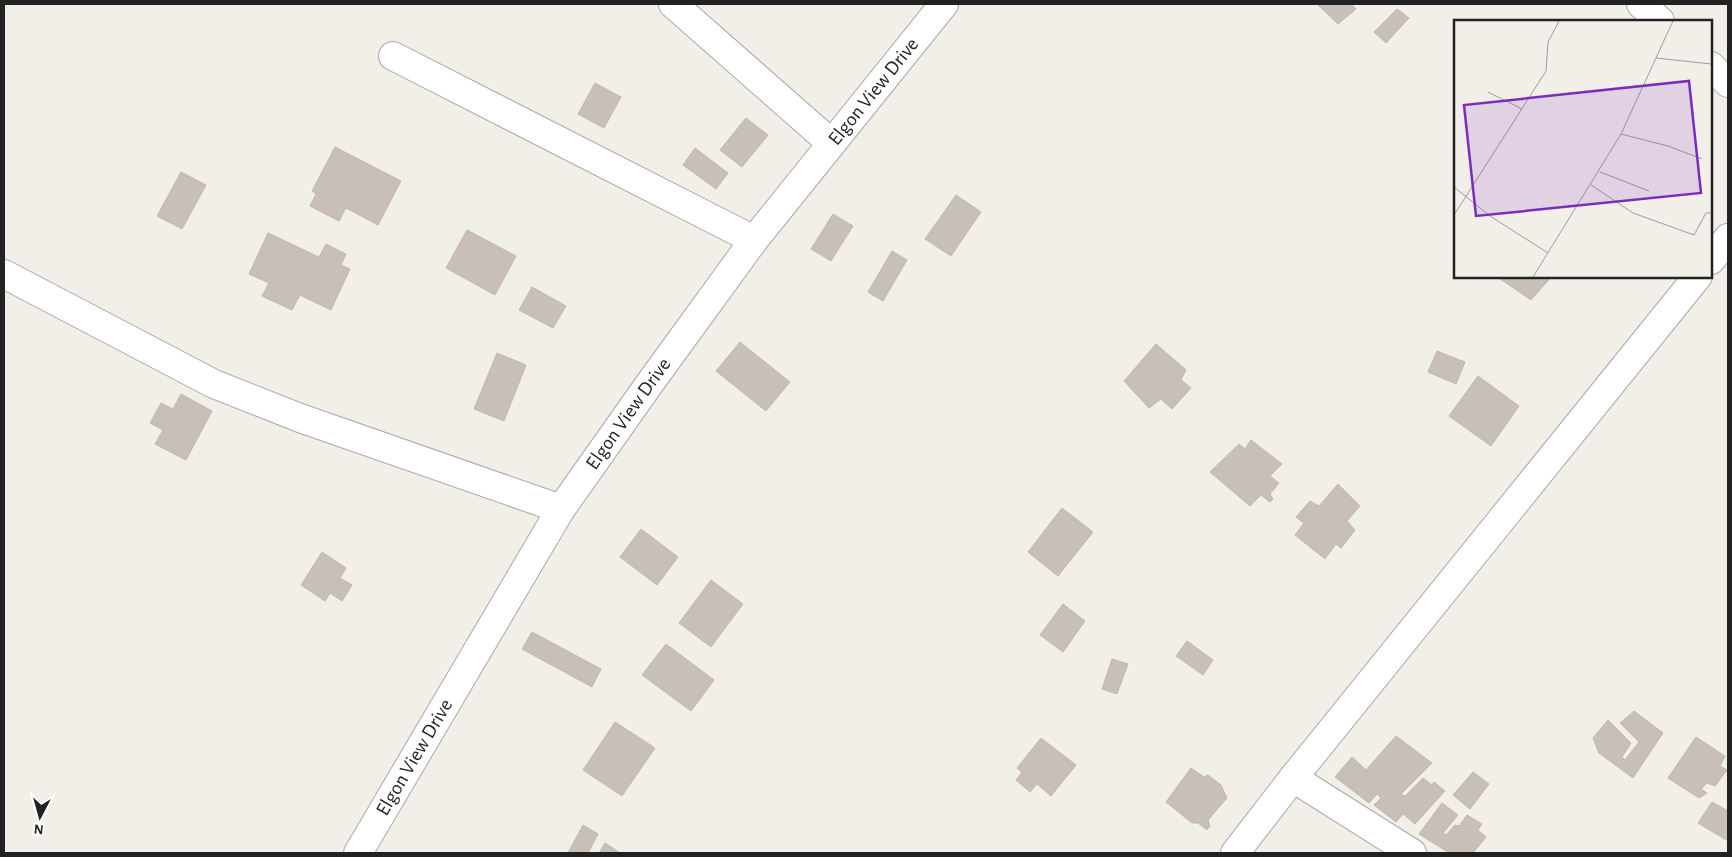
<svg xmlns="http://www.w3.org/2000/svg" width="1732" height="857" viewBox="0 0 1732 857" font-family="'Alegreya Sans',sans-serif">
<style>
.building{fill:#c7bfb8;stroke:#c4b6ab}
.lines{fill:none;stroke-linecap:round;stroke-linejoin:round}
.minor-casing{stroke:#a9a9a9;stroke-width:30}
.minor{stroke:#fff;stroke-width:28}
.labels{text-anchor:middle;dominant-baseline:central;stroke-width:4.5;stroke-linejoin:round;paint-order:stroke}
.street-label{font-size:20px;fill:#222;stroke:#fff}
.inset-road{fill:none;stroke:#9f9d99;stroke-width:1}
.view{fill:#7b2cbf;fill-opacity:0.15;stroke:#7b2cbf;stroke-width:2.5}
.inset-edge{fill:none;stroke:#222;stroke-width:2.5}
</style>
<rect width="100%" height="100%" fill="#f2efe9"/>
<path class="building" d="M1317 4H1351L1356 9 1338 24Z
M1397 9 1409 18 1386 43 1374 32Z
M595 83 621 97 604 128 578 114Z
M746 118 768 135 742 167 720 150Z
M335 147 401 181 378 225 346 208 339 221 310 206 316 194 312 191Z
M695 148 728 173 716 189 683 165Z
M181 172 206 185 182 229 157 216Z
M956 195 981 212 951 256 925 239Z
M833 214 853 226 831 261 811 249Z
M467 230 516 256 495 295 446 268Z
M268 233 319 257 326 244 346 254 341 265 350 269 331 310 300 295 292 310 262 296 269 283 249 274Z
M892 251 907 260 883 301 868 292Z
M1496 276H1552L1531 300Z
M532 287 566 306 553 328 519 310Z
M740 342 790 382 766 411 716 371Z
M1156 344 1186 370 1181 380 1191 388 1172 409 1161 399 1149 408 1124 381Z
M1437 351 1465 362 1456 384 1428 372Z
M497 353 526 365 504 421 474 409Z
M1478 376 1519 406 1491 446 1449 416Z
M181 394 212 411 186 460 155 444 163 430 150 423 161 403 173 409Z
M1251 440 1282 464 1270 476 1279 483 1270 494 1273 499 1270 502 1261 495 1250 506 1210 472 1239 444 1245 449Z
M1338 484 1360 506 1347 521 1355 530 1341 548 1336 544 1325 559 1295 535 1304 523 1296 517 1310 501 1319 506Z
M1062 508 1093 532 1058 576 1028 552Z
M641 529 678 557 657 585 620 557Z
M322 552 346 568 340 578 352 585 342 601 330 593 325 601 301 585Z
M711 580 743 604 711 647 679 623Z
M1063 604 1085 621 1063 652 1040 635Z
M532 632 601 669 592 687 522 649Z
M1187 641 1213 660 1203 675 1176 656Z
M666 644 714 680 691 711 642 675Z
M1112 659 1128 664 1117 694 1102 689Z
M1634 711 1663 733 1633 778 1599 753 1593 738 1608 720 1631 743 1622 757 1625 760 1639 742 1620 723Z
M615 722 655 748 622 796 583 770Z
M1396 736 1432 763 1401 794 1405 796 1423 778 1432 785 1434 782 1445 791 1415 824 1403 814 1396 822 1374 805 1381 798 1377 794 1369 803 1335 777 1352 757 1366 770Z
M1696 737 1725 756 1720 766 1727 770 1715 786 1707 783 1701 789 1707 793 1699 798 1668 778Z
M1041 738 1076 765 1051 796 1037 784 1030 792 1016 780 1022 772 1017 768Z
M1191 768 1204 777 1208 775 1221 785 1227 798 1208 820 1210 826 1207 830 1198 823H1192L1166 802Z
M1473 772 1489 784 1470 809 1453 795Z
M1712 802 1728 811V841L1698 823Z
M1442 803 1458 815 1443 833 1446 835 1455 825 1459 826 1467 815 1482 824 1478 830 1486 837 1473 853H1449L1419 834Z
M583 825 598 834 588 853H568Z
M605 843 620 853H599Z"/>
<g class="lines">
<g class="minor-casing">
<g id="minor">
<path d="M673 4 831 143"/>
<path d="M1641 4 1660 21"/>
<path d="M393 56 754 240"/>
<path d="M1711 66 1728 83"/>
<path d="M1711 260 1728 238"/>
<path d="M4 274 214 384 300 418 561 509"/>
<path d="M1293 778 1412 853"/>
<path id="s1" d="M358 853 561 509 650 383 754 240 944 4"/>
<path d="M1235 853 1293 778 1698 276"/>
</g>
</g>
<use href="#minor" class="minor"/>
</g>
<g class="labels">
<g class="street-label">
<text stroke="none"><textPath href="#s1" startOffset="921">Elgon View Drive</textPath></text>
<text stroke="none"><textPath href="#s1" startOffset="516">Elgon View Drive</textPath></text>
<text stroke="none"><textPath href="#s1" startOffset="111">Elgon View Drive</textPath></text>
</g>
</g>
<g transform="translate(1454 20)">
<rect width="258" height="258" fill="#f2efe9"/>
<path class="inset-road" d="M202 38 257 44M34 72 68 89M167 114 214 126 248 139M146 152 195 171M137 165 179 193 240 215 252 193H257M0 167 36 196 94 233M0 195 92 51 94 22 105 1M79 257 167 114 219 1"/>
<path class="view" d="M235 61 247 173 22 196 10 85Z"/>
<rect width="258" height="258" class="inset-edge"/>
</g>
<rect width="1732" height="857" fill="none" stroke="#222222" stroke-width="10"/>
<g transform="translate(40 817) rotate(186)" stroke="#ffffff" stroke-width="4" paint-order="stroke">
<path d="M0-4L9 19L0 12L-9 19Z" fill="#222222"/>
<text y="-8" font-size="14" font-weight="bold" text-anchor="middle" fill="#222222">N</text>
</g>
</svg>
